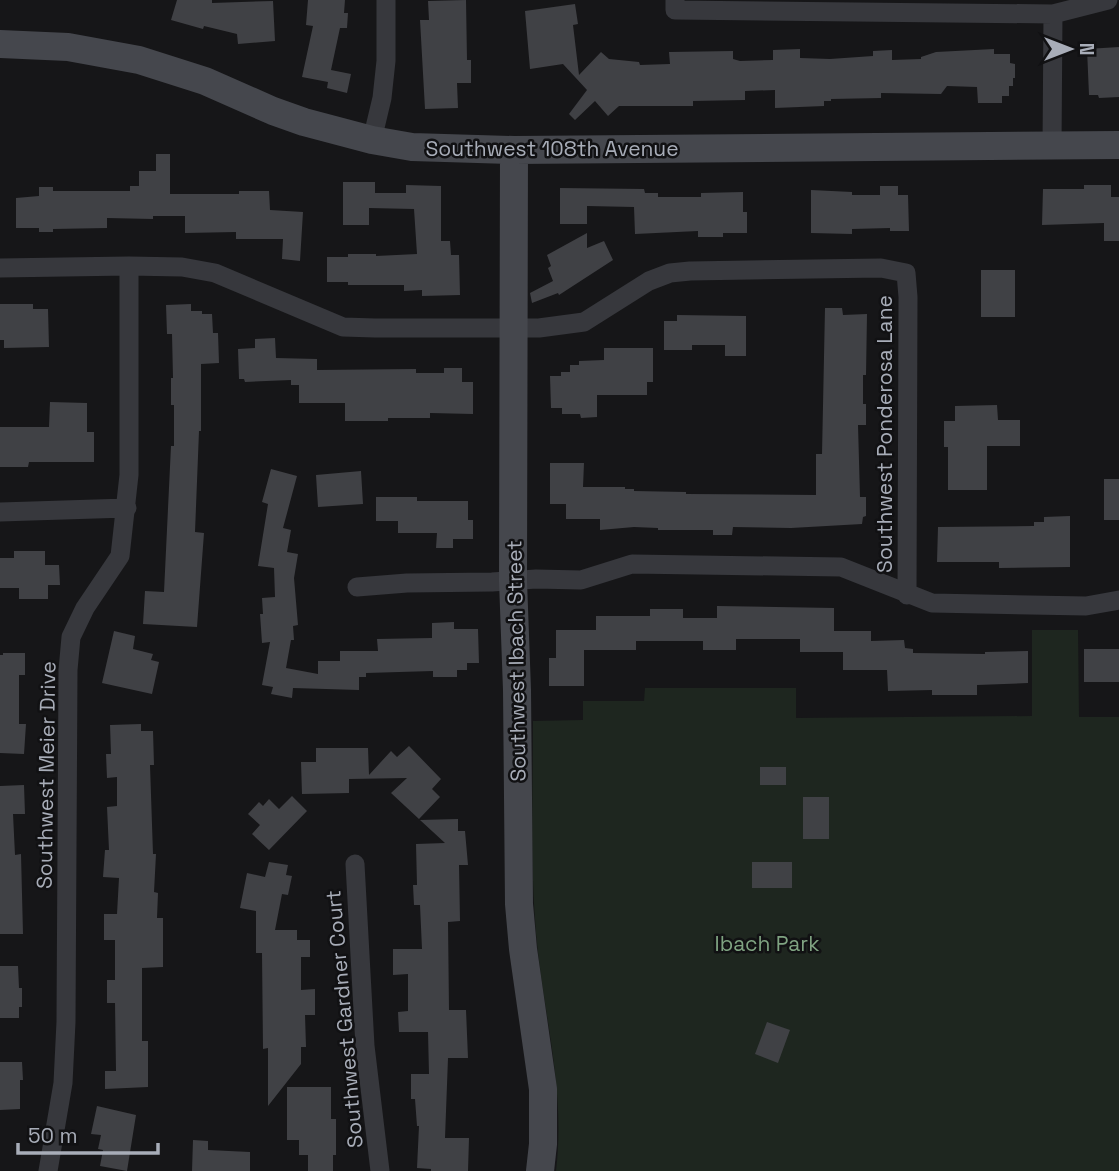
<svg xmlns="http://www.w3.org/2000/svg" width="1119" height="1171" viewBox="0 0 1119 1171" font-family="'Space Grotesk',sans-serif">
<style>
.green{fill:#1e261f}
.building{fill:#404145}
.lines{fill:none;stroke-linecap:round;stroke-linejoin:round}
.street{stroke:#37383d;stroke-width:19}
.secondary{stroke:#45474d;stroke-width:28}
.labels{text-anchor:middle;dominant-baseline:central;stroke-width:5;stroke-linejoin:round;paint-order:stroke}
.street-label{font-size:21px;fill:#a8adb8;stroke:#111113}
.park-label{font-size:21px;fill:#7fa381;stroke:#111113}
</style>
<rect width="100%" height="100%" fill="#161618"/>
<path class="green" d="M1032 630H1078L1079 717H1119V1171H556C566 1089 543 1014 536 933 530 863 533 791 533 721L583 720V701H644L645 688H796V718L1032 716Z"/>
<path class="building" d="M177 0H212V3L273 1 275 41 238 44 237 34 204 26 203 29 171 20Z
M308 0H345L344 13H348L347 28H340L331 70 351 74 347 93 327 88 328 82 302 77 313 26 306 25Z
M466 0 467 60H471V83H457L458 108 425 109 420 20H429L428 1Z
M575 4 578 24 573 25 579 75 601 52 609 59 639 62 640 65 670 64 669 52 733 51V59L740 61 773 60V50L800 49V58L830 59 873 56V51L892 50V60L921 59V57L936 52 994 49V54H1010V63L1015 64V78H1013V86H1009V96H1002V103H978L977 87 947 86 941 94 881 93V98L831 99V101H824V106L775 108V90L745 91V100L693 101V106H619L608 116 595 101 575 120 569 114 587 90 563 64 530 69 525 11Z
M1119 47V97L1099 98 1098 95H1089L1087 49Z
M156 154H170V194H239V191H269L270 210 303 212 300 261 282 259 283 239H236V232L185 233V216H153V219L107 218V228L53 229V232H39V228H16V198L39 196V187H53V191H130V186H139V171H156Z
M343 182H375V193H406V185L441 186V241H450L451 255H459L460 295 422 296V290L404 291V285H348V282H327V257H348V254H376V256L417 254 414 209 369 208V225H343Z
M1084 185H1111V197H1119V241H1104V223L1042 225 1043 189H1084Z
M880 186H898V195H908L909 231H890V228L852 229V234L811 233V190L852 192V195H880Z
M560 188 644 189 645 193H658V197H701V193L743 192V212H747V233H723V237H698V231L635 234 634 207 587 206V224H560Z
M587 233V248L604 241 613 260 559 295 558 293 532 303 530 293 553 281 548 268 551 266 547 255Z
M981 270H1015V317H981Z
M0 304H33V309H48L49 347 4 348V340H0Z
M191 304V311H202V314H212L213 333H218L219 363 201 364V431H199L195 532 204 533 197 627 143 624 145 591 164 592 171 446H174V405H171V378H173L172 334H167L166 305Z
M825 308H842L843 315 867 314 866 375H863V404H866V425H858L860 497H866V516L863 517 862 524 791 528 733 527 732 535H713V530H658V528L634 527 600 530V519H566V504H550V463H584L583 487H625V489H634V491L686 492V494L816 495V454H822Z
M677 315 746 316V356H725V345H692V350H664V321H677Z
M275 338 276 358 317 359V370L416 369V373H444V368H462V382H473V414L430 413V418H388V421H345V403H299V385H291V380L245 382 244 379H239L238 349 255 348V339Z
M604 348H653V382H647V395H597V417L581 418 580 414H562V408H551L550 376H561V372H570V365H579V361L604 360Z
M50 402 87 403V432H94V462H29L28 467H0V427H49Z
M997 405 998 420H1020V446H987V490H948V447H944V421H955V406Z
M271 469 297 476 283 528 291 530 287 552 298 554 294 578 298 625 293 626 294 640H291L286 668 318 674V661H340V651H378L377 639 432 638V623L454 622V629H478L479 663H467V670H457V677H433V671L366 673V677H359V690L293 688 292 698 271 694 273 687 262 685 270 642 262 643 260 614H263L262 598 275 597 274 568 258 566 268 504 262 502Z
M361 471 363 504 318 507 316 475Z
M1104 479H1119V520H1104Z
M376 497H417V501H468V520H473V539H453V548H436L437 533H398V521H376Z
M1070 516V567L999 568V562H937L938 527 1034 526V522H1044V517Z
M14 551H45V565H59L60 585H48V599H19V588H0V558H14Z
M717 606 834 608V631H871V641L904 640 905 648 913 649V653L985 654V652L1028 651V683L977 685V695H932V690L888 691 887 670H843V652H800V639H736V650H703V641H636V650H584V686H549V658H556V630H596V616H650V609H683V618H717Z
M114 631 135 636 133 649 153 654 151 660 159 662 152 694 102 683Z
M1084 649H1119V682H1084Z
M3 653H25V675H19V724H26L24 754 0 753V655H3Z
M141 724V731H153L154 765H150L153 854H156L154 892 158 893 157 918H163V967L142 968V1041H148V1087L105 1089V1071H116L115 1003H107V980H115V940H104V914H117L119 878 103 877 105 850H109L107 807 117 806V777L107 778 106 754H111L110 725Z
M409 746 441 779 432 789 440 797 419 819 391 793 407 778 349 779V793L302 794 301 762H316V748H368L369 775 391 751 397 757Z
M760 767H786V785H760Z
M24 785 25 814H13L15 855 21 854 23 934H0V786Z
M292 796 307 811 269 850 252 834 260 825 248 814 259 802 263 806 269 799 279 809Z
M803 797H829V839H803Z
M458 819V831H465L468 865H459L460 921 448 922 449 1010H466L468 1058H448L445 1138H469L468 1171H431V1169L417 1168 419 1126H417L415 1099H411V1074H429L428 1032H399L398 1012 408 1011V974L393 975V949H422L420 905H414L413 885H417L416 844 445 843 420 820Z
M269 862 288 865 286 875 292 876 288 895 282 894 275 930H297V940H310V957H301V990L315 989V1015H305L306 1047H301V1064L268 1106V1048L263 1049 262 953H256V911L240 908 247 873 265 877Z
M752 862H792V888H752Z
M0 966H18L19 988H22V1007H19V1018H0Z
M767 1022 790 1030 778 1063 755 1054Z
M0 1062H22L23 1080H20V1109L0 1110Z
M287 1087H331V1119H336V1155H333V1171H308V1155H299V1140H287Z
M97 1106 136 1115 127 1171 100 1166 103 1150 98 1149 101 1135 91 1134Z
M193 1140 208 1141V1150L250 1152V1171H192Z"/>
<g class="lines">
<path class="street" d="M675 0V10L1053 14 1108 0
M372 140 382 98 386 61V0
M1052 147 1053 14
M0 268 129 266 182 267 215 273 343 327 375 328H539L584 322 649 281 670 273 690 271 881 268 906 273 908 297 907 595
M0 512 127 508
M357 587 407 583 492 582 536 579 581 580 632 564 841 567 932 603 1086 606 1119 600
M355 864 365 1046 380 1171
M48 1171 63 1083 66 1022 68 670 71 637 85 608 120 556 129 475V266"/>
<path class="secondary" d="M0 44 68 47 139 60 205 81 273 111 304 122 372 140 412 147 514 150 1119 145
M514 150 513 581 517 690 519 904 523 949 543 1089V1144L540 1171"/>
</g>
<g class="labels">
<g class="street-label">
<text x="552" y="148">Southwest 108th Avenue</text>
<text transform="translate(884 434) rotate(-90)">Southwest Ponderosa Lane</text>
<text transform="translate(516 661) rotate(-91)">Southwest Ibach Street</text>
<text transform="translate(46 775) rotate(-89)">Southwest Meier Drive</text>
<text transform="translate(344 1019) rotate(-95)">Southwest Gardner Court</text>
</g>
<g class="park-label">
<text x="767" y="943">Ibach Park</text>
</g>
</g>
<g transform="translate(1070 49) rotate(90)" stroke="#111113" stroke-width="5" paint-order="stroke">
<path d="M0-5L12 26L0 18L-12 26Z" fill="#a8adb8"/>
<text y="-10" font-size="19" font-weight="bold" text-anchor="middle" fill="#a8adb8">N</text>
</g>
<path d="M18 1143v10h140v-10" fill="none" stroke="#a8adb8" stroke-width="3.5"/>
<text x="28" y="1143" font-size="21" fill="#a8adb8" stroke="#111113" stroke-width="5" paint-order="stroke">50 m</text>
</svg>
